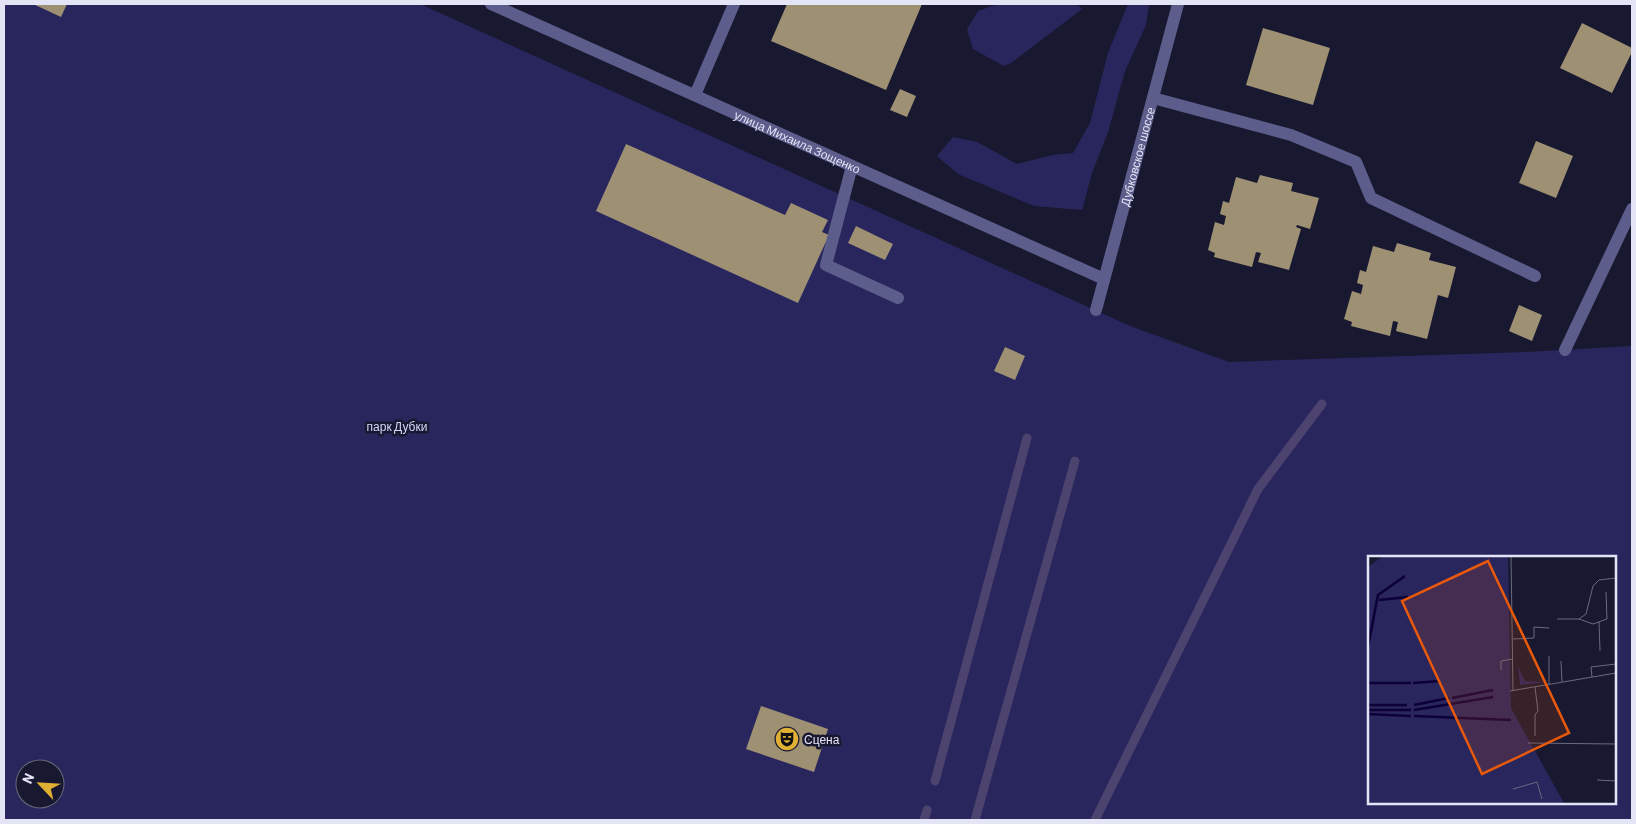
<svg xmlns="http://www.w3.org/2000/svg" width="1636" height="824" viewBox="0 0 1636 824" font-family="Barlow,sans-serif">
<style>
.green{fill:#29265d;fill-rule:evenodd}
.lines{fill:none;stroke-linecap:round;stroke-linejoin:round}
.stream{stroke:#4c446f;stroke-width:9}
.building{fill:#9e9073}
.lane{stroke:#5c5d8b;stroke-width:12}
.street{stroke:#5c5d8b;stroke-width:12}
.labels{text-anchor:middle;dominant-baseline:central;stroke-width:5;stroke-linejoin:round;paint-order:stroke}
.street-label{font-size:12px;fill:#e3e4f5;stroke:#181930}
.park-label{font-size:12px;fill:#d3d6fd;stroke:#181930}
.poi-label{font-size:12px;fill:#e3e4f5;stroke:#181930;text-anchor:start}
.inset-river{fill:none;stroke:#0c0036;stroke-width:2.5}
.inset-road{fill:none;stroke:#696a7f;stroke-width:1}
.view{fill:#e8590c;fill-opacity:0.15;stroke:#e8590c;stroke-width:2.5}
.inset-edge{fill:none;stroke:#e3e4f5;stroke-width:2.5}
</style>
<rect width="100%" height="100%" fill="#181930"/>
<path class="green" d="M4 4H420L1130 326 1229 362 1527 352 1632 346V820H4ZM1370 558H1615V803H1370ZM25 769H55V799H25Z
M998 4H1077L1082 9 1011 63 1004 66 973 49 967 29 978 11Z
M1128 4H1149L1146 25 1125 71 1108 132 1092 173 1082 210 1034 206 958 174 937 156 953 137 977 142 1017 164 1053 155 1073 153 1090 123 1108 53Z"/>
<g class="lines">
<path class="stream" d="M935 781 1027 438
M924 820 927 810
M975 820 1075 461
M1095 820 1258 489 1322 404"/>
</g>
<path class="building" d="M33 4H67L61 17Z
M787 4H922L886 90 771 41Z
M1582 23 1632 48V52L1612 93 1560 68Z
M1263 28 1330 48 1313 105 1246 85Z
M900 89 916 96 907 117 890 110Z
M1536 141 1573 156 1556 198 1519 183Z
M626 144 785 215 791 203 828 220 822 232 829 235 798 303 596 211Z
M1260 175 1293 183 1291 191 1319 198 1310 229 1297 225 1296 227 1301 229 1289 270 1258 262 1261 253 1256 252 1252 267 1214 257 1215 253 1208 250 1215 222 1224 225 1226 216 1220 214 1223 201 1229 203 1236 177 1257 183Z
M856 226 893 244 885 260 848 243Z
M1397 243 1431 253 1429 260 1456 267 1448 298 1438 295 1427 339 1396 331 1398 322 1393 321 1390 336 1351 326 1352 322 1344 319 1352 291 1361 294 1363 285 1357 283 1360 270 1366 272 1373 246 1394 252Z
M1519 305 1542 315 1532 341 1509 331Z
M1005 347 1025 356 1015 380 994 371Z
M761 706 828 729 814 772 746 749Z"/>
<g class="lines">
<path class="lane" d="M695 95 734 4
M1153 98 1291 135 1356 162 1371 198 1535 276
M852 166 826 265 898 298"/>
<g class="street">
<path id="s1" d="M491 4 1104 279"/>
<path id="s2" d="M1096 310 1178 4"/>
<path d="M1565 350 1632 209"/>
</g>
</g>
<defs>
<g id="theatre-disc" transform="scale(1.25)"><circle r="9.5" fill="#e0b034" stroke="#181930"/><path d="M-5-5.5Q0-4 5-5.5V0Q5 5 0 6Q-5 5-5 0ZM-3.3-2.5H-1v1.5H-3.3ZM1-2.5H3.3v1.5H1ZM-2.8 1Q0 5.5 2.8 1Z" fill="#111"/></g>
</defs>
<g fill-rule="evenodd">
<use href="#theatre-disc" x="787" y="739"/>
</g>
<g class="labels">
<g class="street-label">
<text stroke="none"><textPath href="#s1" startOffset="336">улица Михаила Зощенко</textPath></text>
<text stroke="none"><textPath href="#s2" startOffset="159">Дубковское шоссе</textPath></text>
</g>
<g class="park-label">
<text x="397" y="426">парк Дубки</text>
</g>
<g class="poi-label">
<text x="804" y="739">Сцена</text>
</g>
</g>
<g transform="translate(1368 556)">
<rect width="248" height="248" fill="#181930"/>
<path d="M15 0H140L143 152 196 247 0 248V11ZM150 111 157 125 178 126 152 129Z" fill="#29265d"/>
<path class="inset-river" d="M11 44 40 41M0 91 10 39 37 20M0 127H43M45 127 72 125M84 142 125 134M0 149H39M46 149 81 142M0 154H43M46 154 125 141M0 158 43 160M46 160 143 164"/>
<path class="inset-road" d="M143 0 145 135M189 63H211L218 58 225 30 231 24 248 22M211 63 225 68 239 63 238 36M231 66 232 95M145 83 166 82V71L181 72M181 100V129M193 105 194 126M133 114V105L145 103M224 121 223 111 248 108M167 131 170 155 167 159V180M142 135 248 117M160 187 248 188M229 224 248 225M145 233 169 226 174 243"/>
<path class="view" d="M120 5 201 177 114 218 34 45Z"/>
<rect width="248" height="248" class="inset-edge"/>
</g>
<rect width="1636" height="824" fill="none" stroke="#e3e4f5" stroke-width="10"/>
<g transform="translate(40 784) rotate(295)"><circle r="24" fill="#181930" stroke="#696a7f"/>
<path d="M0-4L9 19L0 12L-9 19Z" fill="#e0b034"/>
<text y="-8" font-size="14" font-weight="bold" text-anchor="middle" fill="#e3e4f5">N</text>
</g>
</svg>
